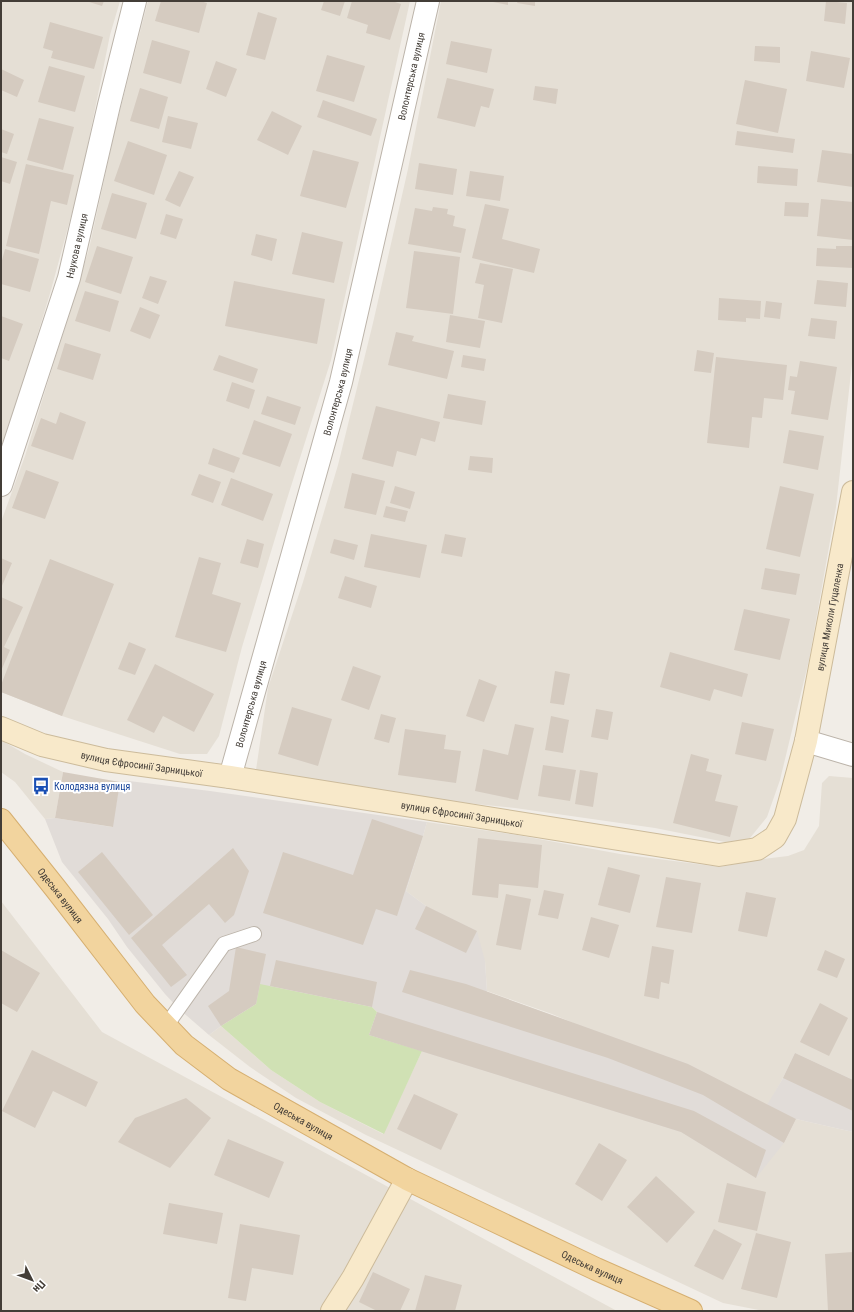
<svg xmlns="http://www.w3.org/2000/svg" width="854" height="1312" viewBox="0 0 854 1312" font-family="'Roboto Condensed',sans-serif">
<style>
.residential{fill:#e5dfd5}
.industrial{fill:#e1dcd8}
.green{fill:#d0e1b4}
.building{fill:#d5cbc0}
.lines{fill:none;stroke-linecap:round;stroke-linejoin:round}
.lane-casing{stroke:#bcb4aa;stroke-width:16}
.street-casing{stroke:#bcb4aa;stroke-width:24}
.secondary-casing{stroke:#ccbb9b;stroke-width:24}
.primary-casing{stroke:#d6af70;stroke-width:24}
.lane{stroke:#fff;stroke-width:14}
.street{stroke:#fff;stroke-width:22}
.secondary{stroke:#f8e9ca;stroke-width:22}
.primary{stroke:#f2d49e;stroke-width:22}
.labels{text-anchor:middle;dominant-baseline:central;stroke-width:4;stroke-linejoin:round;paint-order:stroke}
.street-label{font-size:10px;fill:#433d37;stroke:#fff}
.transit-label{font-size:10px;fill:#164399;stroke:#fff;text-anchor:start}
</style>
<rect width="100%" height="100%" fill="#f1ede7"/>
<path class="residential" d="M1 1H120L110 35 80 183 51 290 18 399 1 447Z
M148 1H410L331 360 287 499 242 647 219 736 207 754H180L62 716 1 692V522L25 456 89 249 115 130Z
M441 1H853V355L836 507 809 660 780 780 767 817 750 838 730 843 655 828 515 808 419 798 318 783 256 770 268 688 303 582 338 465 373 323 408 169Z
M1 740 25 754 63 772 55 818 45 819 15 782 1 772Z
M829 776 853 778V1080L795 1053 783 1078 768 1105 552 1014 487 991 485 961 426 906 406 891 423 836 427 822 517 835 620 854 720 867 763 859 788 856 804 850 819 826 822 783Z
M1 901 102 1032 617 1311H1Z
M221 1026 271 1070 320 1102 383 1134 422 1051 784 1143 796 1119 853 1132V1311H764L723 1303 366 1135 296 1098 250 1067 209 1035Z"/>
<path class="industrial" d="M129 781 210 791 427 822 423 836 406 891 426 906 477 931 485 961 487 992 688 1064 767 1105 783 1078 795 1053 853 1080V1132L796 1119 784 1143 756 1178 681 1132 369 1035 377 1012 372 1007 270 986 256 1004 221 1026 209 1035 179 1009 165 994 127 947 108 919 62 862 45 819 55 818 112 827 120 782Z"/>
<path class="green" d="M260 984 372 1007 377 1012 369 1035 422 1051 384 1134 320 1102 271 1070 221 1026 256 1004Z"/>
<path class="building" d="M86 1H104L102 6Z
M161 1H200L207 3 199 33 155 21Z
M324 1H345L340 16 321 10Z
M352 1H392L401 4 390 40 366 33 368 25 347 18Z
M488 1H508V5Z
M518 1H535V6L517 3Z
M826 1 847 3 845 24 824 21Z
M258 12 277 18 265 60 246 55Z
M50 22 103 37 94 69 51 58 53 51 43 48Z
M152 40 190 51 181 84 143 73Z
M451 41 492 49 487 73 446 64Z
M755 46 780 47V63L754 61Z
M811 51 850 58 844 88 806 81Z
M327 55 365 66 354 102 316 91Z
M216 61 237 69 226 97 206 89Z
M49 66 85 76 75 112 38 102Z
M1 69 24 80 17 97 1 90Z
M447 78 494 89 489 108 481 106 475 127 437 118Z
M745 80 787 89 778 133 736 124Z
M535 86 558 89 556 104 533 100Z
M140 88 168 97 159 129 130 121Z
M323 100 377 119 371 136 317 117Z
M272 111 302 126 288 155 257 140Z
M168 116 198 123 191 149 162 142Z
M39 118 74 127 63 170 27 160Z
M1 129 14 134 7 154 1 152Z
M737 131 795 139 793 153 735 145Z
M128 141 167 155 154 195 114 181Z
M313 150 359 162 346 208 300 196Z
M822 150 853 154V187L817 182Z
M1 157 17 162 10 184 1 181Z
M419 163 457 169 453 195 415 189Z
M26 164 74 175 67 205 51 201 39 254 6 246Z
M758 166 798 169 797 186 757 183Z
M179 171 194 177 180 207 165 200Z
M470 171 504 176 500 201 466 196Z
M112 193 147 203 136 239 101 229Z
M821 199 853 202V240L817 236Z
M785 202 809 203 808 217 784 216Z
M485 204 509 209 502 239 540 249 534 273 472 258Z
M433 207 448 209 447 214 455 216 453 226 466 229 461 253 408 244 415 208 432 211Z
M166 214 183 219 176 239 160 234Z
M302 232 343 242 334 283 292 274Z
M256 234 277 239 272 261 251 255Z
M97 246 133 257 121 294 85 282Z
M836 246H853V268L816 266 817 248 836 249Z
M5 249 39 259 30 292 1 284V264Z
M414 251 460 257 453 314 406 308Z
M480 263 513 269 502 323 478 318 484 285 475 283Z
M150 276 167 281 158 304 142 298Z
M817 280 848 283 846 307 814 304Z
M234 281 325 299 317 344 225 326Z
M85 291 119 301 110 332 75 321Z
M719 298 761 301 760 319 746 318V322L718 320Z
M766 301 782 303 780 319 764 317Z
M140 307 160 315 150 339 130 331Z
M450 315 485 321 480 348 446 342Z
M1 316 23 324 9 361 1 358Z
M811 318 837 321 835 339 808 336Z
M396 332 414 336 412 341 454 351 447 379 388 365Z
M65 343 101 354 93 380 57 369Z
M697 350 714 353 711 373 694 371Z
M219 355 258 369 253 383 213 370Z
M463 355 486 359 484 371 461 367Z
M716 357 787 365 783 400 764 398 762 418 752 417 749 448 707 443Z
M800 361 837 367 828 420 791 414 795 391 788 390 790 376 797 377Z
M232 382 255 390 249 409 226 401Z
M448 394 486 401 482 425 443 418Z
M267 396 301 407 295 425 261 414Z
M376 406 440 422 435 442 421 438 416 456 397 451 393 467 362 459Z
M60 412 86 422 73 460 31 446 41 418 56 424Z
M254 420 292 434 280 467 242 454Z
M789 430 824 436 818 470 783 463Z
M213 448 240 458 234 473 208 464Z
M470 456 493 458 492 473 468 470Z
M26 470 59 482 45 519 12 508Z
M352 473 385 481 376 515 344 508Z
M199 474 221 482 213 503 191 495Z
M231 478 273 494 263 521 221 505Z
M395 486 415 492 410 509 390 503Z
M780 486 814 494 800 557 766 549Z
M386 506 408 511 405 522 383 517Z
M371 534 427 545 420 578 364 567Z
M445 534 466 538 462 557 441 553Z
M247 539 264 544 258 568 240 563Z
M334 539 358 545 354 560 330 553Z
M199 557 221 563 212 594 241 603 226 652 175 637Z
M1 558 12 563 1 588Z
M50 559 114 584 62 716 1 692V685Z
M765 568 800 574 796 595 761 589Z
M345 576 377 586 371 608 338 598Z
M1 597 23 607 4 647 10 650 1 671Z
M744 609 790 619 780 660 734 650Z
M129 642 146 649 135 675 118 669Z
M670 652 748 674 742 697 714 689 710 701 660 687Z
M155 664 214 694 194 732 163 716 154 733 127 720Z
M353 666 381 676 369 710 341 700Z
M555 671 570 674 564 705 550 703Z
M479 679 497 686 484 722 466 716Z
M292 707 332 719 318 766 278 754Z
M596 709 613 712 608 740 591 737Z
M381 714 396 718 389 743 374 739Z
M551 716 569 720 563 753 545 750Z
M742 722 774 729 766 761 735 754Z
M515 724 534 728 518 800 475 791 483 749 508 755Z
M405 729 446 735 444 749 461 751 456 783 398 775Z
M691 754 709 759 706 771 722 775 715 801 738 806 730 837 673 823Z
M543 765 576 770 570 801 538 796Z
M580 770 598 773 593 807 575 804Z
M63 772 120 782 113 827 55 818Z
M372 819 423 836 397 916 376 909 363 945 263 913 283 852 353 875Z
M478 838 542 845 538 888 499 884 498 898 472 895Z
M233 848 249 871 234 915 225 923 209 904 162 945 187 975 171 987 131 938Z
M102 852 153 915 129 935 78 872Z
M608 867 640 875 630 913 598 905Z
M666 877 701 883 692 933 656 927Z
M544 890 564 894 558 919 538 915Z
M746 892 776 898 767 937 738 931Z
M506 894 531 899 521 950 496 945Z
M426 906 477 931 466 953 415 929Z
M591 917 619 925 609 958 582 950Z
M652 946 674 950 669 984 661 982 659 999 644 996Z
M236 947 266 954 256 1004 221 1026 208 1006 229 991Z
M1 950 40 973 17 1012 1 1003Z
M825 950 845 959 837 978 817 970Z
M276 960 377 982 372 1007 270 986Z
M410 970 466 984 688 1064 796 1119 784 1143 703 1095 608 1058 402 992Z
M820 1003 848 1018 829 1056 800 1042Z
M377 1012 694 1111 766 1150 756 1178 681 1132 369 1035Z
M32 1050 98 1082 86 1107 53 1091 35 1128 2 1111Z
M795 1053 853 1080V1111L783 1078Z
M414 1094 458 1114 441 1150 397 1129Z
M186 1098 211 1118 170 1168 118 1142 135 1118Z
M228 1139 284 1162 269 1198 214 1175Z
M599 1143 627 1160 602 1201 575 1184Z
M656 1176 695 1212 667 1243 627 1207Z
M727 1183 766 1192 757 1231 718 1222Z
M169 1203 223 1213 217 1244 163 1234Z
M240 1224 300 1235 293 1275 252 1268 246 1301 228 1298Z
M714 1229 742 1244 723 1280 694 1266Z
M756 1233 791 1242 777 1298 741 1289Z
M853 1252V1310L828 1311 825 1254Z
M373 1272 410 1289 400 1311H377L359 1302Z
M425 1275 462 1285 455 1311H415Z"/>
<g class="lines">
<g class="lane-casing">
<path id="lane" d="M166 1026 224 944 254 934"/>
</g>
<g class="street-casing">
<g id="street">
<path id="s1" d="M1 485 69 278 109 105 135 1"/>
<path d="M806 741 853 755"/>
<path id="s2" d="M230 777 341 382 428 1"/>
</g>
</g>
<g class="secondary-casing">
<g id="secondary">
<path id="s3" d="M1 728 42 745 106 760 230 777 719 855 757 849 775 837 785 819 806 741 853 492"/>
<path d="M332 1311 353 1278 407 1179"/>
</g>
</g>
<g class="primary-casing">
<g id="primary">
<path id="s4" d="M1 820 56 889 145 1004 184 1045 229 1079 407 1179 596 1269 691 1311"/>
</g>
</g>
<use href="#lane" class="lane"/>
<use href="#street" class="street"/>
<use href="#secondary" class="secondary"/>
<use href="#primary" class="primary"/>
</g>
<defs>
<g id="bus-bare" transform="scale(1.38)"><path d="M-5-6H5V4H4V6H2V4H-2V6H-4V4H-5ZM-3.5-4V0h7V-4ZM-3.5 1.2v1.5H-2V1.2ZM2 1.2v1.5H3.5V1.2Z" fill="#1a4fb4" stroke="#fff" stroke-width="2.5" paint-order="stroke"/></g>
</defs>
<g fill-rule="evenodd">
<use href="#bus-bare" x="41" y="786"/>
</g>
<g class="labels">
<g class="street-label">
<text stroke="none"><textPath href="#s2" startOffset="724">Волонтерська вулиця</textPath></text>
<text stroke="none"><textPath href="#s1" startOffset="251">Наукова вулиця</textPath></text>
<text stroke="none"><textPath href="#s2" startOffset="400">Волонтерська вулиця</textPath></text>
<text stroke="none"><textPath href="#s3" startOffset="1018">вулиця Миколи Гуцаленка</textPath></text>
<text stroke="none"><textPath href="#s2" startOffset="76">Волонтерська вулиця</textPath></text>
<text stroke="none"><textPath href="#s3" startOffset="146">вулиця Єфросинії Зарницької</textPath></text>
<text stroke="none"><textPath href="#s3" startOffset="470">вулиця Єфросинії Зарницької</textPath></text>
<text stroke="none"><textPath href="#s4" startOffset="96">Одеська вулиця</textPath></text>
<text stroke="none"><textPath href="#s4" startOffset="432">Одеська вулиця</textPath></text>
<text stroke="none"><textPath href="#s4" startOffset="756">Одеська вулиця</textPath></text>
</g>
<g class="transit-label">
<text x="54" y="786">Колодязна вулиця</text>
</g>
</g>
<rect width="854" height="1312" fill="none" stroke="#433d37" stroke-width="4"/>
<g transform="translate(32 1280) rotate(132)" stroke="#ffffff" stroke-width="3" paint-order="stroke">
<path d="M0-3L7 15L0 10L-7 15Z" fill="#433d37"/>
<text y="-6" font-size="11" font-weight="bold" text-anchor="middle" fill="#433d37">Пн</text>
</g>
</svg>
